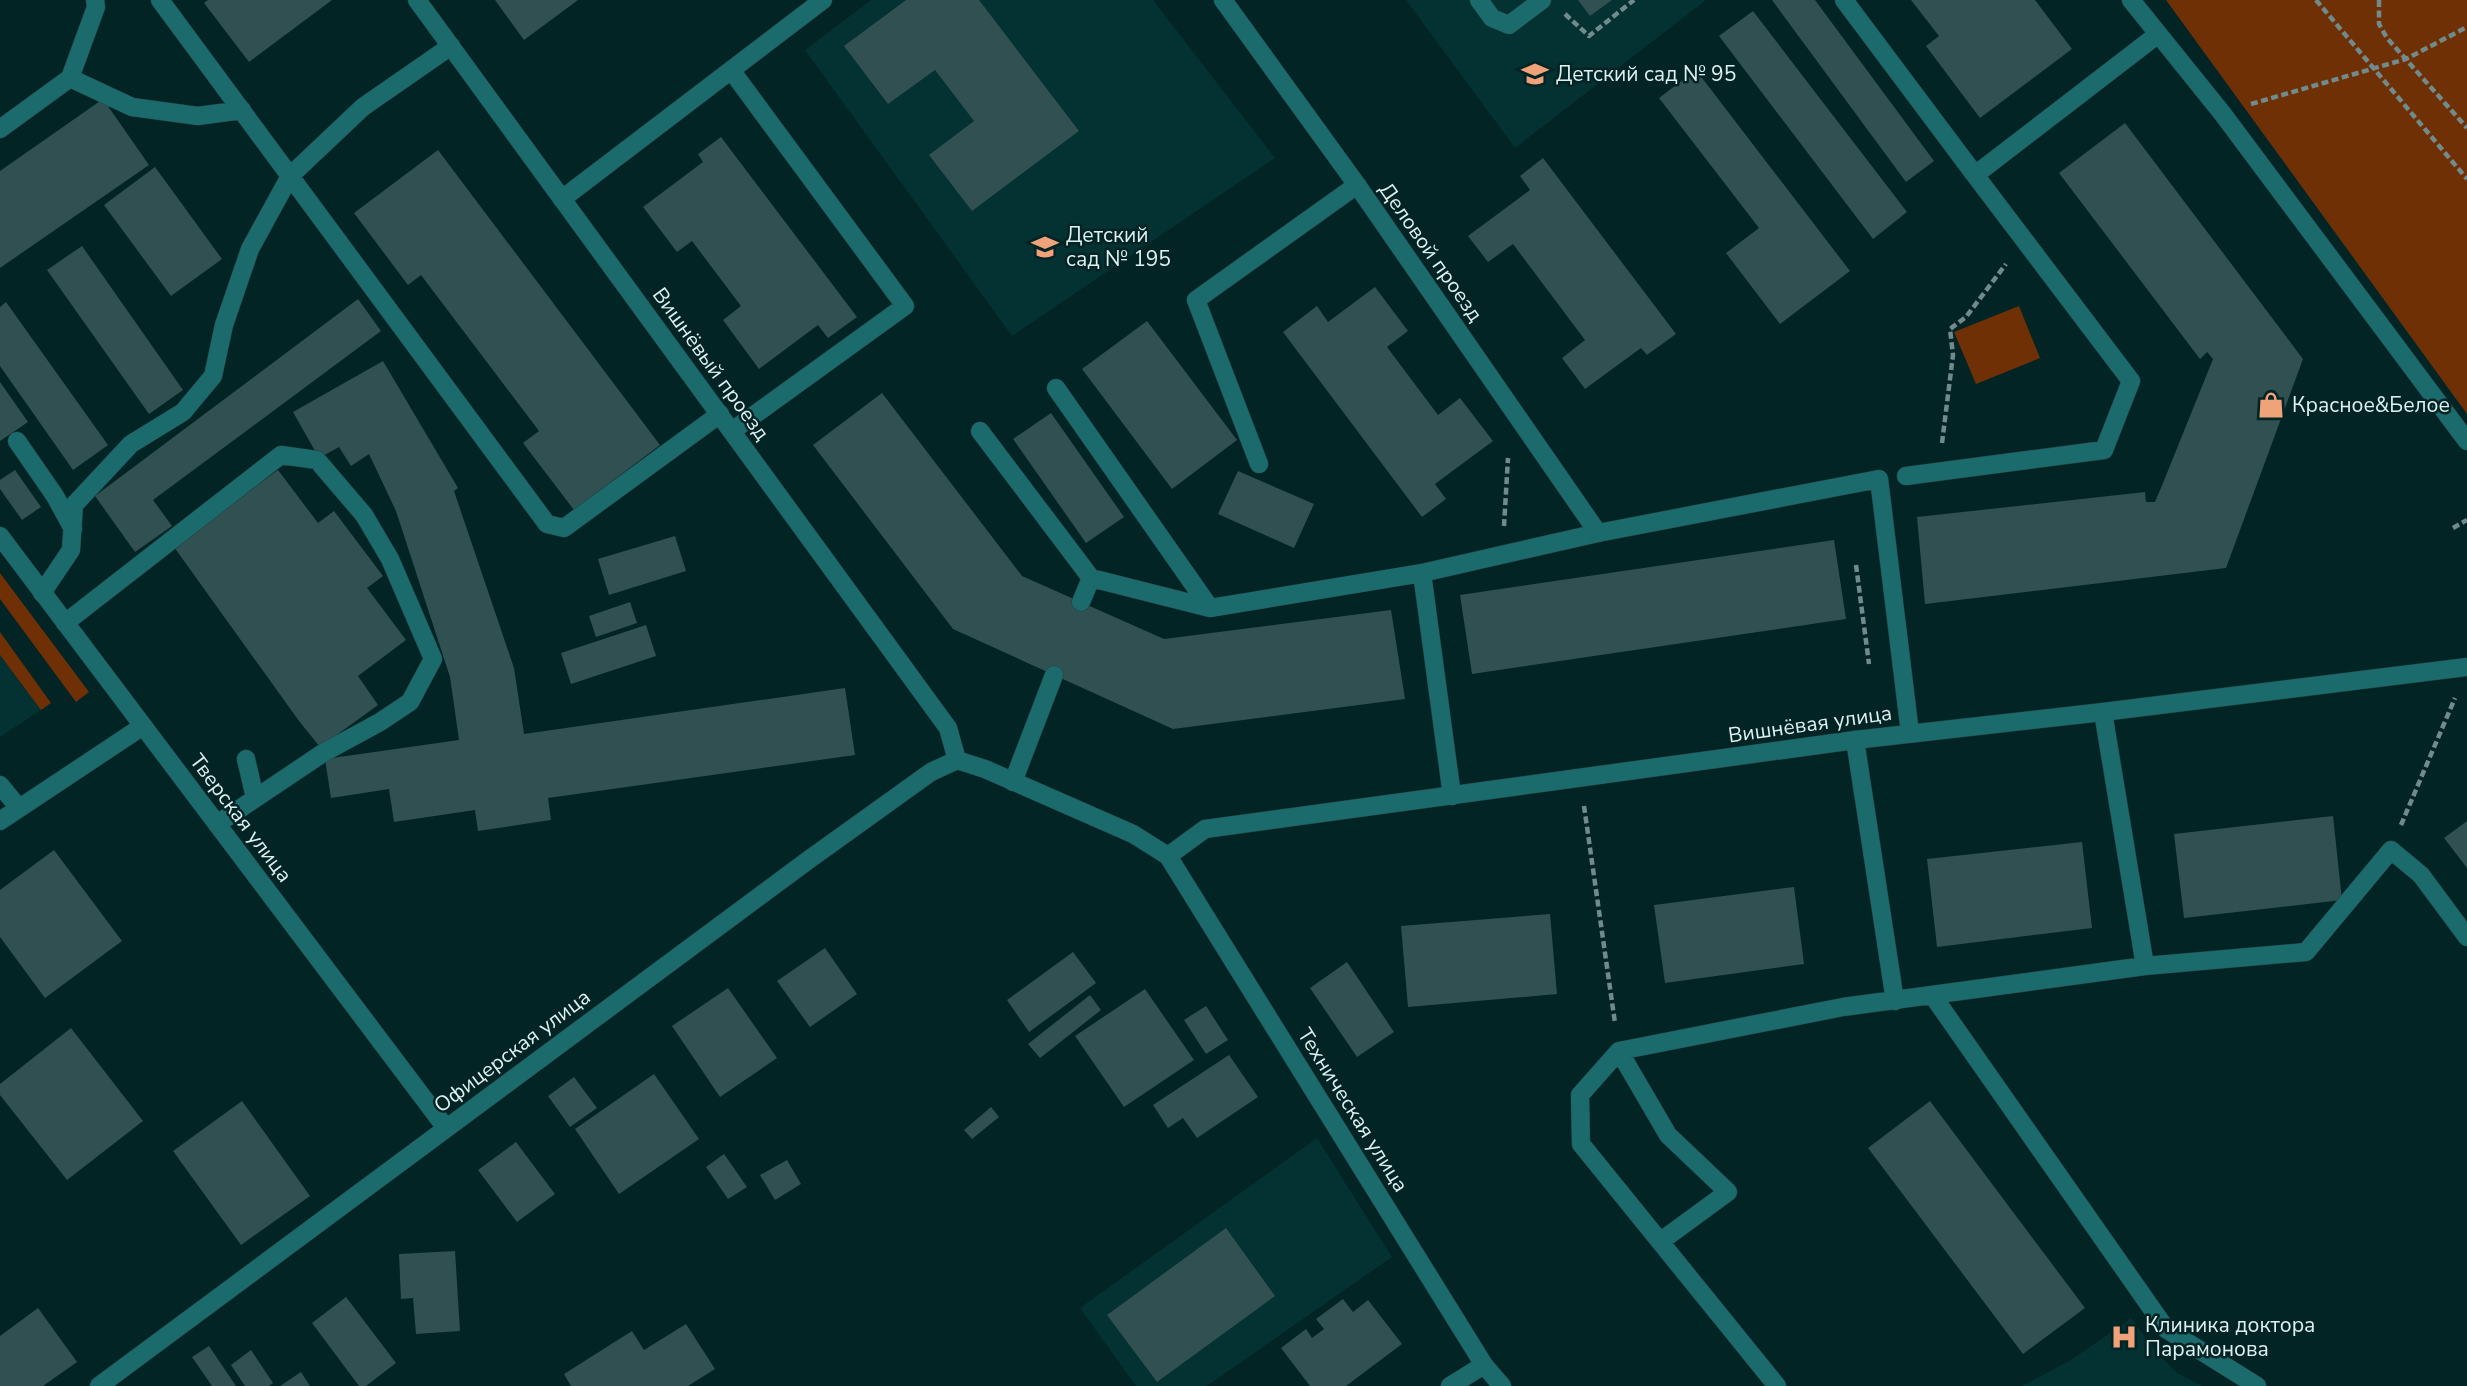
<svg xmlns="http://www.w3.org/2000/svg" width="2467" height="1386" viewBox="0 0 2467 1386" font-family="'Nunito Sans',sans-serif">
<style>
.built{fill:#043132}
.green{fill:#703005}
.building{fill:#315051}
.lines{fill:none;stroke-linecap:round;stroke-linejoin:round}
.service-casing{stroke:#224142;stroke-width:19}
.minor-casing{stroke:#224142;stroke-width:19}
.path{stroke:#718a8b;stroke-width:4.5;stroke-dasharray:7 3.5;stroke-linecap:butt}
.service{stroke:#1b6b6d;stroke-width:18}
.minor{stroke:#1b6b6d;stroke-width:18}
.labels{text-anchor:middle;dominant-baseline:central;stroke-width:5;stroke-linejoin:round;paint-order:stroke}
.poi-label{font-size:21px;fill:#dff0f1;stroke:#032425;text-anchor:start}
.street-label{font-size:21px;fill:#dff0f1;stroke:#032425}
</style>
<rect width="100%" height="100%" fill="#032425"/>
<path class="built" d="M871 0H1153L1275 158 1012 336 805 50Z
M1406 0H1706L1515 148Z
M0 655 41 710 0 737Z
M1317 1138 1392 1257 1207 1386H1136L1080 1308Z
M2131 1318 2159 1355 2177 1373 2202 1386H2022L2071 1360Z"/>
<path class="green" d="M2166 0H2467V414Z
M2019 306 2040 358 1976 384 1954 332Z
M0 573 89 692 76 702 0 599Z
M0 632 51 703 41 710 0 655Z"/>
<path class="building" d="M208 0H332L249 62 204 3Z
M495 0H578L524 40Z
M906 0H979L1079 131 972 211 929 155 974 121 935 70 888 104 844 46Z
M1578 0H1612L1590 16Z
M1772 0H1815L1934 161 1906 182Z
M1911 0H2035L2072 49 1980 118 1926 46 1939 36Z
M1753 11 1907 212 1873 239 1719 36Z
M1696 70 1850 271 1780 324 1726 253 1759 228 1659 98Z
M103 99 149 165 0 268V171Z
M2125 123 2303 359 2226 568 1925 604 1917 517 2145 492 2146 502H2155L2163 483 2213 359 2207 352 2200 359 2059 173Z
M721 137 857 317 828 338 818 325 759 369 723 320 741 306 692 241 677 252 643 207 703 162 698 154Z
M438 150 660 445 574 510 523 443 539 431 421 275 408 285 354 213Z
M1543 158 1676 334 1647 355 1641 348 1585 389 1562 358 1585 340 1513 244 1488 262 1468 236 1530 190 1520 176Z
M155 167 222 259 171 296 104 205Z
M82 246 183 390 149 414 47 270Z
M1375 287 1408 331 1387 347 1438 415 1460 398 1493 441 1435 484 1446 499 1422 517 1283 332 1317 306 1328 322Z
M358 299 381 331 153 500 172 526 135 552 95 496Z
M6 302 108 445 73 470 0 366V307Z
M1147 321 1237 440 1172 489 1082 369Z
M383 361 458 488 454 491 514 668 524 734 845 688 855 755 548 798 551 820 478 831 475 810 394 822 389 789 331 798 325 759 459 740 450 677 396 511 369 454 351 466 339 447 319 458 293 412Z
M0 382 28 422 0 441Z
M882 393 1022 576 1164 639 1391 610 1405 699 1173 729 953 629 813 445Z
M1051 413 1124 517 1086 543 1013 439Z
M15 470 41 507 22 520 0 489V480Z
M278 470 318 523 334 511 383 576 367 588 406 640 358 676 378 705 320 747 299 721 174 547Z
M1238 471 1314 504 1294 548 1218 514Z
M675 536 686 571 609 595 598 559Z
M1834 540 1846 619 1472 674 1460 595Z
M630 602 637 623 596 637 589 616Z
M646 625 656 656 571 684 561 653Z
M2333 816 2342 900 2184 918 2174 834Z
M2467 821V868L2444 838Z
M2082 842 2092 928 1937 947 1927 859Z
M54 850 122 941 45 998 0 937V890Z
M1794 887 1804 964 1665 983 1654 905Z
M1550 914 1557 994 1408 1007 1401 926Z
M825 948 857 994 810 1027 777 981Z
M1073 952 1096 983 1029 1032 1007 1000Z
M1347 962 1394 1032 1357 1057 1310 988Z
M728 988 777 1058 720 1097 672 1026Z
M1145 989 1194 1060 1124 1107 1075 1036Z
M1090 995 1101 1010 1040 1058 1028 1044Z
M1206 1006 1228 1040 1206 1054 1184 1020Z
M71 1028 143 1121 67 1180 0 1095V1084Z
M1229 1055 1258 1097 1197 1138 1183 1118 1168 1128 1153 1105Z
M654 1074 699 1139 619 1194 575 1129Z
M574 1077 597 1108 570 1127 548 1096Z
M242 1101 310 1196 241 1245 173 1151Z
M1930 1101 2085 1308 2023 1354 1868 1148Z
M991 1107 999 1117 972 1139 964 1130Z
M516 1142 555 1194 517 1222 478 1170Z
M724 1154 747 1187 728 1199 706 1167Z
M787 1160 801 1184 775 1200 760 1175Z
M1226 1228 1275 1296 1157 1382 1107 1315Z
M455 1251 460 1331 416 1334 413 1298 401 1299 399 1254Z
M346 1297 396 1363 366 1386H359L312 1323Z
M1343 1299 1353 1312 1368 1300 1402 1344 1346 1386H1310L1281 1348 1306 1329 1312 1338 1324 1329 1316 1319Z
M38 1308 77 1362 43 1386H0V1336Z
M686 1324 715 1369 688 1386H571L564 1374 632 1331 644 1350Z
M209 1346 236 1386H212L192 1357Z
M251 1350 273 1383 269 1386H245L231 1365Z
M301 1372 310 1386H280Z"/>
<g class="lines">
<g class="service-casing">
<path id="service" d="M160 0 547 524 564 528 720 414
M1479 0 1492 18 1509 25 1542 0
M1844 0 1975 175
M731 70 905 306 732 431
M70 78 132 107 198 116 242 110
M562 199 823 0
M1056 388 1210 608
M980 431 1091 578
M17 441 55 496 73 529
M1259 464 1196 300 1357 185
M1906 476 2104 450 2131 381 1975 175 2157 35
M1422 573 1452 796
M42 593 71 550 74 505 131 444 183 412 213 376 224 325 250 249 290 176 363 107 451 46
M1081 602 1091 578 1210 608 1422 573 1598 533 1879 479 1910 733
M65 623 281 455 317 460 364 515 390 559 433 659 410 702 380 722 323 753 217 824
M2103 712 2145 966
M1855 740 1895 1001
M246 759 255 798
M1013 782 1054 675
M0 785 19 808
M1933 996 2166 1329 2257 1386
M1619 1051 1668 1135 1728 1192 1661 1241
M1777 1386 1581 1144 1580 1095 1619 1051 1843 1007 2145 966 2306 952 2391 850 2421 875 2467 937"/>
</g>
<g class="minor-casing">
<path id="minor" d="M417 0 948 728 957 760
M1223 0 1357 185 1598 533
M2131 0 2222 113 2467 441
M0 129 70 78 96 7 95 0
M0 536 446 1128
M957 760 985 769 1133 834 1168 856 1484 1365 1502 1386
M0 821 143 726
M1168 856 1205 829 1855 740 2103 712 2467 667
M99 1386 807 861 931 772 957 760
M1450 1386 1484 1365"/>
</g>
<path class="path" d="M2316 0 2467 179
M2379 0V24L2387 38 2467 128
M1565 14 1589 36 1634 0
M2251 104 2406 59 2467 27
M1942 443 1953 355 1950 329 1966 317 2006 264
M1504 526 1508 458
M2453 528 2467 520
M1856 565 1869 664
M1584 806 1615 1023
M2401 825 2455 698"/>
<use href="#service" class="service"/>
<use href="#minor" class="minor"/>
</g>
<defs>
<g id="school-bare" transform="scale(2.1)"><path d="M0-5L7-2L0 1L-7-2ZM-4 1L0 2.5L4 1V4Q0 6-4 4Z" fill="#f0a279" stroke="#032425" stroke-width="2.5" paint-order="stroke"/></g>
<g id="shop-bare" transform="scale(2.1)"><path d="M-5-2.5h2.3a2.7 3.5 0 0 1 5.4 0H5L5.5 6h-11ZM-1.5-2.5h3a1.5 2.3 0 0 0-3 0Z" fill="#f0a279" stroke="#032425" stroke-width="2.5" paint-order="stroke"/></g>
<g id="hospital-bare" transform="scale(2.1)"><path d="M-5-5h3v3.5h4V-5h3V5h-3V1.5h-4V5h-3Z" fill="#f0a279" stroke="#032425" stroke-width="2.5" paint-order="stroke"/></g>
</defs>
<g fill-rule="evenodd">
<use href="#school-bare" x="1535" y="74"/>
<use href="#school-bare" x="1045" y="247"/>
<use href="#shop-bare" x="2271" y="405"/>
<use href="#hospital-bare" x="2124" y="1337"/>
</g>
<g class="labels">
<g class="poi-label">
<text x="1556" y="74">Детский сад № 95</text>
<text x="1066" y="235">Детский<tspan x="1066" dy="24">сад № 195</tspan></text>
<text x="2292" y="405">Красное&amp;Белое</text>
<text x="2145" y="1325">Клиника доктора<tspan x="2145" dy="24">Парамонова</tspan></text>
</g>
<g class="street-label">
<text transform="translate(1431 252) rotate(55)">Деловой проезд</text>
<text transform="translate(711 364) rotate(54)">Вишнёвый проезд</text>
<text transform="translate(1810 724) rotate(-8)">Вишнёвая улица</text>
<text transform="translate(241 818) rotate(53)">Тверская улица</text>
<text transform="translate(512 1051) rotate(-37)">Офицерская улица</text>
<text transform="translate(1353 1110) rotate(58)">Техническая улица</text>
</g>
</g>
</svg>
